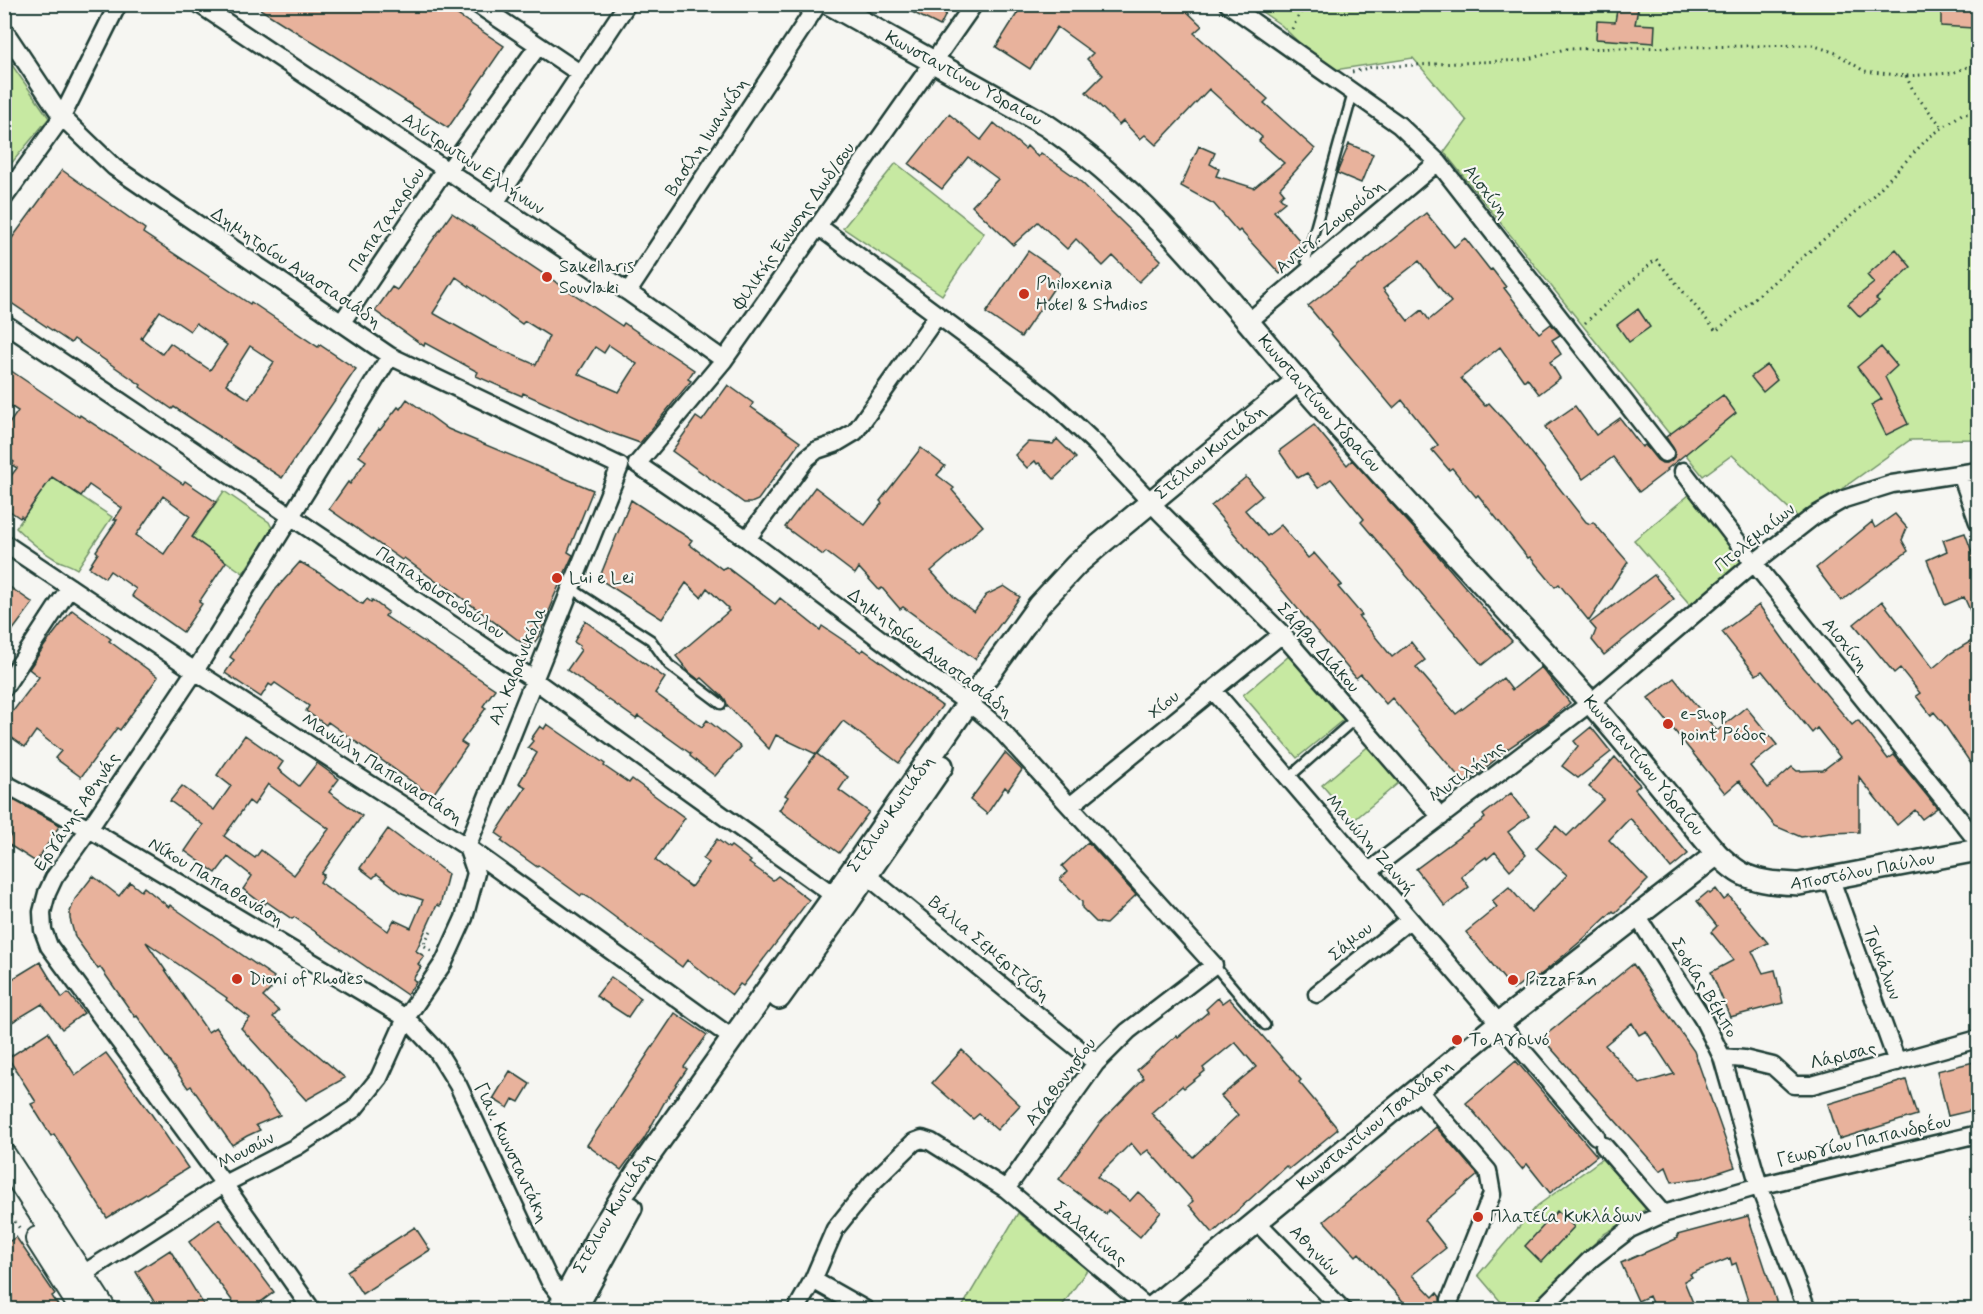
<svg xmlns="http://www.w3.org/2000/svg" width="1983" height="1314" viewBox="0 0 1983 1314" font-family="Mynerve,sans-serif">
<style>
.green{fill:#c7e9a2;stroke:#73936b;stroke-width:1.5}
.building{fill:#e8b29c;stroke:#1f3d34;stroke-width:1.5;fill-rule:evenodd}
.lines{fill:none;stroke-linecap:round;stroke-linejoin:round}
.service-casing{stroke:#1f3d34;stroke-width:13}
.minor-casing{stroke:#1f3d34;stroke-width:21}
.tertiary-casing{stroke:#1f3d34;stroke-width:26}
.secondary-casing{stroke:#1f3d34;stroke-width:28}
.path{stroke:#1f3d34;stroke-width:3;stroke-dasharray:1.5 4.5;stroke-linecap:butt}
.service{stroke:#f6f6f2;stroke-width:8}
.minor{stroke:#f6f6f2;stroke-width:16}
.tertiary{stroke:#f6f6f2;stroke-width:21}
.secondary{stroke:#f6f6f2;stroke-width:24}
.poi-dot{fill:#c8321e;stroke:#f6f6f2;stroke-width:2}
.labels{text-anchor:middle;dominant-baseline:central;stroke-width:4.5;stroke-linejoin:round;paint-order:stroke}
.street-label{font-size:18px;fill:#1f3d34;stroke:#f6f6f2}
.poi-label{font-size:18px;fill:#1f3d34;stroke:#f6f6f2;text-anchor:start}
</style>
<rect width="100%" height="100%" fill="#f6f6f2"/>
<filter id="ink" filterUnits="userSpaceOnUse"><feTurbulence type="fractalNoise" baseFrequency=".0167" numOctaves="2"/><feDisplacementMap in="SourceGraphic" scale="12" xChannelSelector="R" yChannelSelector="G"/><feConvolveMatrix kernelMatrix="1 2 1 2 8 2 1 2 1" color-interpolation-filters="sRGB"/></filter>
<g filter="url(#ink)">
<path class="green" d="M1252 5H1978V439L1910 440 1800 519 1732 455 1703 476 1444 152 1467 121 1413 58 1328 71 1281 25Z
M5 55 49 118 5 171H4Z
M896 163 984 233 942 295 843 228Z
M52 477 112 517 77 569C70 564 62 563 55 559 40 550 28 540 16 528Z
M224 491 269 522 272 528 270 533 243 573 192 538Z
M1689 495 1747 565 1693 608 1634 540Z
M1296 650 1350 714 1297 758 1243 695Z
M1371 744 1402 780 1353 821 1322 785Z
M1602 1159 1648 1208 1604 1234 1527 1309H1507L1478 1275 1537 1206Z
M1018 1213 1087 1270 1060 1309H961Z"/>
<path class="building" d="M252 4H441L504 46 448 128Z
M896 4H951L940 26Z
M1023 4H1179L1202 26 1194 33 1268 99 1264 103 1315 149 1280 188 1284 193 1280 197 1285 202 1274 211 1300 241 1296 260 1280 274 1240 230 1238 232 1214 204 1181 186 1199 146 1215 153 1210 164 1219 169 1216 176 1254 188 1284 163 1259 141 1262 137 1209 89 1156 145 1145 135 1140 139 1123 121 1119 125 1086 92 1103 75 1087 59 1093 53 1057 27 1030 69 996 47Z
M1618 4H1639L1635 24 1655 25 1654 43 1596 39 1597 21 1615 22Z
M1941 4H1974L1973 28 1941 26Z
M949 114 981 140 994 123 1025 149 1027 146 1038 157 1041 153 1078 179 1161 260 1139 282 1113 256 1103 266 1076 239 1067 249 1038 222 1013 245 972 206 998 179 968 157 942 189 909 164Z
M1349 144 1373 154 1361 183 1337 173Z
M62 170 145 229 143 233 250 304 251 302 318 347 320 345 356 369 282 478 174 407 172 409 140 387 141 385 74 339 71 343 4 298V249ZM160 311 190 331 196 323 227 345 210 370 170 343 162 354 141 338ZM250 346 274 362 249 399 226 384Z
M452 213 622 326 624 323 694 370 688 379 691 381 640 443 606 431 523 393 522 396 476 376 478 372 425 343 424 346 375 311 392 287 397 290ZM456 277 522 324 525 321 549 336 536 365 490 345 433 313ZM609 345 637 364 619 392 578 374 595 347 604 353Z
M1426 213 1454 247 1465 238 1490 270 1492 269 1506 287 1504 288 1539 333 1551 324 1560 335 1552 340 1561 354 1550 362 1560 378 1539 394 1527 378 1524 381 1500 347 1461 378 1485 406 1489 403 1516 433 1586 522 1590 524 1593 522 1628 562 1589 621 1559 584 1555 587 1530 557 1528 558 1478 495 1476 497 1452 468 1449 470 1432 450 1438 445 1402 400 1393 408 1308 306ZM1419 261 1451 302 1429 320 1422 310 1408 321 1383 289Z
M1896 249 1911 267 1876 299 1879 301 1860 317 1848 304 1874 283 1867 275Z
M1028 251 1060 273V279L1021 337 986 313Z
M1638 309 1650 327 1629 342 1617 325Z
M1881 347 1897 366 1885 377 1908 424 1886 435 1871 405 1882 399 1857 367Z
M1767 365 1777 380 1763 392 1751 377Z
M4 366 79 417 80 415 132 449 183 484 185 481 216 502 192 537 226 562 199 602 202 604 183 632 132 596 136 589 110 571 105 578 89 567 98 553 96 551 117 520H114L122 508 89 485 81 496 52 477 23 518 21 516 20 518 4 507V485L17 468 12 465 14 462 4 455V431L18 411 4 402ZM163 496 190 516 164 554 136 535Z
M728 385 753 403 751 407 800 442 758 500 751 503H744L672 451 696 417 702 421Z
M1723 395 1736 413 1667 469 1668 470 1639 492 1613 457 1583 479 1545 427 1575 406 1596 435 1620 418 1642 447 1645 445 1657 460 1662 463H1667L1674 457 1675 452 1666 437Z
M407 399 448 429 593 490 568 552 573 555 572 557 552 601 553 602 539 636 530 649 442 583 441 585 404 558 402 560 329 509 348 482 350 484 366 461 359 456 379 429 380 430 398 407 400 409Z
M1314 425 1347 465 1352 460 1427 543 1512 641 1482 665 1361 522 1364 519 1331 479 1318 488 1307 473 1298 478 1279 451Z
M1057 439 1076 458 1054 479 1039 463 1037 464 1035 461 1027 468 1015 455 1028 442 1053 444Z
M921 448 945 466 937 475 954 488 952 490 983 526 931 571 954 597 974 612 986 595 1004 586 1020 597 975 659 903 607 900 609 882 588 879 590 859 568 855 574 826 552 823 555 785 527 815 487 865 525 882 503 880 501Z
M1246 477 1262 496 1245 510 1267 536 1281 525 1308 558 1314 553 1342 585 1338 587 1362 615 1359 617 1392 657 1411 642 1425 660 1416 667 1456 714 1503 678 1512 690 1541 667 1570 703 1546 723 1494 758 1495 760 1465 784 1392 698 1386 704 1361 674 1356 678 1211 506Z
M631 500 692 540 689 544 722 569 726 567 775 604 780 598 820 630 822 626 861 652 863 649 942 706 899 763 843 721 817 754 848 777 839 790 869 812 839 853 779 810 788 797 785 795 816 754 776 735 769 749 727 705 725 699 702 678 699 680 689 672 676 656 729 611 727 609 728 608 707 588 701 597 686 583 662 619 599 579Z
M1895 514 1907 528 1902 540 1908 551 1841 601 1816 568 1872 522 1875 528Z
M1965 533 1978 568V628L1964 597 1945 605 1927 560 1947 551 1943 540Z
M300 562 319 573 360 603 363 604 367 599 371 602 372 600 388 612 385 616 495 689 483 706 486 708 461 742 467 746 432 796 328 722 326 725 306 711 309 706 275 683 272 686 269 684 261 697 225 673 234 660 230 657 276 589Z
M1654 575 1674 599 1604 655 1592 640 1596 630 1590 623Z
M4 583 33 603 4 642Z
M1882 601 1933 668 1951 653 1978 637V774L1944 724 1934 712 1931 715 1916 696 1920 693 1900 668 1894 673 1854 624Z
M1759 605 1801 664 1852 725 1858 720 1888 759 1894 755 1937 808 1922 819 1915 810 1897 825 1859 777V832L1830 833 1801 837 1775 826 1739 781 1725 793 1648 698 1674 678 1717 731 1746 707 1777 745 1750 766 1768 788 1792 767 1797 771 1823 770 1840 757 1817 728 1812 733 1762 671 1756 675 1722 632Z
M72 610 111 639 109 641 158 677 120 730 117 728 81 777 55 758 61 751 36 731 25 747 4 732V723L39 677 29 669 45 645Z
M585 621 665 678 655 693 702 727 707 720 741 747 715 776 690 756 691 754 638 716 636 719 567 670 581 650 579 648 580 646 574 642Z
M547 724 605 764 604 766 629 783 632 779 685 818 655 860 691 887 709 863 703 859 717 839 729 848 731 846 751 861 749 863 773 880 778 876 809 900 743 986 740 984 732 995 687 960 682 967 588 897 583 894 581 896 538 865 537 867 501 841 503 838 496 833 526 787 519 783 537 753 528 747 533 741 531 739 540 726 544 729Z
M1591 727 1611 752 1578 778 1562 766 1578 746 1574 741Z
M245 735 283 762 278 769 299 786 317 763 339 779 329 792 362 816 321 874 324 875 320 882 388 931 394 920 411 928 423 900 402 893 377 874 373 878 360 868 388 829 448 874 440 906 437 905 416 951 424 956 418 964 421 967 413 979 416 982 407 995 294 917 292 919 267 902 264 905 243 889 252 876 228 857 216 873 185 851 203 825 170 801 182 786 214 810 231 786 217 775ZM268 784 329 829 294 875 261 850 255 858 224 836 249 801 254 805Z
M1005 753 1022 770 1008 790 1005 787 987 814 970 800Z
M1615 757 1640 785 1635 789 1688 854 1671 868 1630 818 1609 840 1648 880 1615 913 1613 911 1581 941 1544 972 1531 982 1527 979 1513 990 1466 932 1497 907 1492 901 1509 887 1531 912 1567 875 1536 848 1556 826 1567 836 1604 799 1589 787Z
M1511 793 1529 816 1508 832 1526 855 1510 870 1495 852 1487 859 1486 857 1461 876 1469 887 1445 906 1416 869 1485 818 1483 815Z
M4 795 60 825 36 862 6 843 11 835 4 831Z
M1088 842 1136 895 1106 924 1096 922 1082 908V902L1060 879 1067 872 1062 866Z
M93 876 119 896 130 882 141 891 144 887 169 907 170 905 274 977 267 987 271 989 263 997 279 1011 273 1017 345 1078 306 1100 241 1028 250 1018 226 1000 227 998 146 942 208 1032 216 1027 280 1115 256 1125 260 1130 247 1136 232 1145 191 1086 188 1088 137 1016 135 1017 100 967 98 969 75 937 70 919V912L75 899Z
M1716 889 1724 900 1729 896 1768 943 1752 951 1763 973 1775 970 1783 1003 1730 1017 1711 972 1734 960 1711 932 1717 926 1697 901 1708 892 1710 894Z
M40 962 62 998 68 993 84 1013 62 1029 42 1004 4 1027V984Z
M1633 964 1694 1051 1735 1167 1702 1178 1672 1182 1666 1167 1660 1171 1542 1038ZM1632 1023 1639 1035 1646 1031 1674 1074 1640 1084 1605 1045Z
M611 977 641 998 628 1017 596 996Z
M1218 998 1222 1003 1229 998 1301 1080 1299 1082 1338 1129 1289 1169 1286 1166 1213 1233 1189 1205 1193 1201 1148 1150 1141 1155 1131 1143 1097 1177 1130 1201 1138 1192 1161 1212 1140 1237 1108 1210 1106 1214 1059 1179 1099 1124 1144 1078 1137 1070 1177 1035 1178 1037 1208 1012 1206 1009ZM1235 1042 1256 1067 1221 1096 1238 1115 1193 1157 1151 1113 1182 1086 1184 1088 1205 1071 1203 1068Z
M675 1013 707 1035 684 1067 687 1069 664 1103 644 1139 621 1170 587 1145Z
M48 1032 75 1075 106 1053 150 1112 188 1168 107 1218 54 1134 51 1136 31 1104 36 1102 8 1058Z
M962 1050 1020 1105 997 1130 979 1114 973 1119 932 1083Z
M1516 1061 1597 1156 1550 1193 1527 1164 1522 1169 1466 1103Z
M1978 1061V1109L1948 1116 1937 1071Z
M510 1071 530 1084 519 1102 513 1099 508 1108 493 1099Z
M1906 1080 1917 1115 1839 1139 1828 1104Z
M1436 1127 1478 1175 1424 1220 1446 1248 1412 1275 1433 1297 1437 1293 1440 1297 1441 1306 1446 1310H1411L1359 1253 1356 1256 1324 1221Z
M1557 1211 1574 1227 1541 1262 1525 1246Z
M1748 1216 1779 1310H1751L1736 1263 1732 1265 1730 1258 1690 1274 1692 1277 1684 1281 1696 1310H1655L1649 1296 1638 1301 1621 1263 1678 1238 1677 1235Z
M219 1219 274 1292 250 1310H239L189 1242Z
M415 1227 430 1250 362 1294 347 1271Z
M16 1237 55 1294 52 1296 61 1310H4V1245Z
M170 1250 207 1310H159L136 1272Z"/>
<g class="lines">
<g class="service-casing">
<path id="service" d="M1306 261 1353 93
M571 588 651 640 669 665 721 704
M1288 778 1355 719
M1214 965 1265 1025"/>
</g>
<g class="minor-casing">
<path id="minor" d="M199 4 628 292 724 360
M477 4 581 74
M1228 4 1399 125 1438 162 1665 453
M4 30 62 117 114 167 390 356 620 466
M448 171 538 46
M4 198 62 117 118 4
M495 203 627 4
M818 226 994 357 1050 401 1096 444 1160 512 1282 634 1441 817
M628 292 818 4
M342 322 445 169
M1248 322 1438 162
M4 323 534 680 843 902
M637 464 747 539 928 675 979 711 998 727 1214 965 1128 1031 1096 1063 1006 1189
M637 464 724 360 974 4
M1683 471 1754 563 1978 842
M1961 474 1978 522
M747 539 807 458 817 450 835 444 855 432 937 316
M4 543 195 671 467 847 732 1038
M4 688 70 587
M1213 690 1596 1136
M4 783 89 829 406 1018 437 1051 458 1085 549 1280 570 1307
M1070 806 1282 634
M467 847 620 466
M858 868 1096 1063
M1368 872 1590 703 1754 563 1814 516 1844 499 1892 484 1978 471
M1830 877 1897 1062
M1637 916 1703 1019 1722 1057 1759 1186 1807 1310
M1317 994 1409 920
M1722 1057 1744 1059 1773 1066 1794 1085H1812L1978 1039
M1418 1090 1488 1171 1492 1194 1450 1300
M1604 1146 1663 1214
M1256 1221 1343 1310
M813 1280 866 1310
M72 1281 224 1184 296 1147 354 1109 379 1078 406 1018 444 962 464 918 476 873 467 847
M312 1310 224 1184 49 946 43 930 42 912 47 893 54 878 89 829 195 671 390 356
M796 1310 813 1280 835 1229 872 1183 914 1142 922 1139 931 1142 1006 1189 1149 1309
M1540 1310 1591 1259 1630 1229 1663 1214 1759 1186 1978 1134"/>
</g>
<g class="tertiary-casing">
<g id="tertiary">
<path id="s1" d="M830 4 1046 125C1150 195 1225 297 1307 391 1399 496 1496 597 1589 701 1633 751 1674 803 1717 854 1726 862 1736 872 1747 876 1763 883 1782 883 1799 884L1978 850"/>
<path d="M779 998 846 905 942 766"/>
<path id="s2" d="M558 1310 600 1232 636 1174 834 896 968 703 1039 605 1076 565 1098 546 1298 380"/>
<path d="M575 1310 631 1208"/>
<path id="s3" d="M1149 1310 1498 1024 1717 854"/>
</g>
</g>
<g class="secondary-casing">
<path id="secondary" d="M4 1156 104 1310
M38 1239 83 1310"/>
</g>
<path class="path" d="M1292 29 1305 4
M1352 72 1372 67 1524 60 1565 49 1812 45 1836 53 1864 71 1906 76 1952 73 1978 63
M1906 76 1915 94 1943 128
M1585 323 1656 259 1716 331 1864 205 1928 138 1962 114 1978 113
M431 950 423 945 432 929
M4 1207 21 1230"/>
<use href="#service" class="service"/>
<use href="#minor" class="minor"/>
<use href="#tertiary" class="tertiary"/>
<use href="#secondary" class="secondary"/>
</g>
</g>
<g class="poi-dot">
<circle cx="547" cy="277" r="6"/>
<circle cx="1024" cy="294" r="6"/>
<circle cx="557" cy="578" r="6"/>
<circle cx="1668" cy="724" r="6"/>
<circle cx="237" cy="979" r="6"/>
<circle cx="1513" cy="980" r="6"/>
<circle cx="1457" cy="1040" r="6"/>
<circle cx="1478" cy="1217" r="6"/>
</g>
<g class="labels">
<g class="street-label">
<text stroke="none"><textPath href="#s1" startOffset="153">Κωνσταντίνου Υδραίου</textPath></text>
<text transform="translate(707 137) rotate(-57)">Βασίλη Ιωαννίδη</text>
<text transform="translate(473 164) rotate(34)">Αλύτρωτων Ελλήνων</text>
<text transform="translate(1486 192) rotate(52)">Αισχίνη</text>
<text transform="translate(387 220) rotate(-56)">Παπαζαχαρίου</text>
<text transform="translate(794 226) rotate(-55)">Φιλικής Ένωσης Δωδ/σου</text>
<text transform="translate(1330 227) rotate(-40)">Αντιγ. Ζουρούδη</text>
<text transform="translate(296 268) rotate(34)">Δημητρίου Αναστασιάδη</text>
<text stroke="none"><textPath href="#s1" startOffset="639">Κωνσταντίνου Υδραίου</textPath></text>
<text stroke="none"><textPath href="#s2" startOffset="1084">Στέλιου Κωτιάδη</textPath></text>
<text transform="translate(1755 538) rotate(-39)">Πτολεμαίων</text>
<text transform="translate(440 593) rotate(34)">Παπαχριστοδούλου</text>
<text transform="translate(1845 645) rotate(51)">Αισχίνη</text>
<text transform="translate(1318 648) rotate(48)">Σάββα Διάκου</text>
<text transform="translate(930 653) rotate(37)">Δημητρίου Αναστασιάδη</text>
<text transform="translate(518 666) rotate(-68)">Αλ. Καρανικόλα</text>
<text transform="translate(1164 705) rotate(-39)">Χίου</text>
<text stroke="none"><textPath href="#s1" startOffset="1125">Κωνσταντίνου Υδραίου</textPath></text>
<text transform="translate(382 769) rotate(33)">Μανώλη Παπαναστάση</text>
<text transform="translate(1467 772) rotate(-37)">Μυτιλήνης</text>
<text transform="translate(77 812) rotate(-56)">Εργάνης Αθηνάς</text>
<text stroke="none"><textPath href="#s2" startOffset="598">Στέλιου Κωτιάδη</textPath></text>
<text transform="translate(1370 845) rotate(49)">Μανώλη Ζαννή</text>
<text stroke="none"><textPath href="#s1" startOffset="1395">Αποστόλου Παύλου</textPath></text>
<text transform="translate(216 882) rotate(31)">Νίκου Παπαθανάση</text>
<text transform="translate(1351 942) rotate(-39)">Σάμου</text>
<text transform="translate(989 949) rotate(40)">Βάλια Σεμερτζίδη</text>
<text transform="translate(1882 963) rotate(70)">Τρικάλων</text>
<text transform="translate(1704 988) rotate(59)">Σοφίας Βέμπο</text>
<text transform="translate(1843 1056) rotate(-14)">Λάρισας</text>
<text transform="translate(1061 1082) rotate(-53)">Αγαθονησίου</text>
<text stroke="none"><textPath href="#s3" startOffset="292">Κωνσταντίνου Τσαλδάρη</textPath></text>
<text transform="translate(1864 1141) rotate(-13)">Γεωργίου Παπανδρέου</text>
<text transform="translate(246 1151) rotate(-27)">Μουσών</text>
<text transform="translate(511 1153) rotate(65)">Γιαν. Κωνσταντάκη</text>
<text stroke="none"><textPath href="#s2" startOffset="112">Στέλιου Κωτιάδη</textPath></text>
<text transform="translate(1090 1234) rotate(40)">Σαλαμίνας</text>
<text transform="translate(1314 1251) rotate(46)">Αθηνών</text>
</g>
<g class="poi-label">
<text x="559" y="267">Sakellaris<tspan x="559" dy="21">Souvlaki</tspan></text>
<text x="1036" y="284">Philoxenia<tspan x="1036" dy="21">Hotel &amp; Studios</tspan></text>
<text x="569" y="578">Lui e Lei</text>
<text x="1680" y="714">e-shop<tspan x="1680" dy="21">point Ρόδος</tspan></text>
<text x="249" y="979">Dioni of Rhodes</text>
<text x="1525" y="980">PizzaFan</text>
<text x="1469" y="1040">Το Αγρινό</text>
<text x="1490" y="1217">Πλατεία Κυκλάδων</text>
</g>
</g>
<rect width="1983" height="1314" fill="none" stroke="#f6f6f2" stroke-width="24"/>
<rect x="12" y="12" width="1959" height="1290" fill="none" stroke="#1f3d34" stroke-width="2" filter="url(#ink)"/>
</svg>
